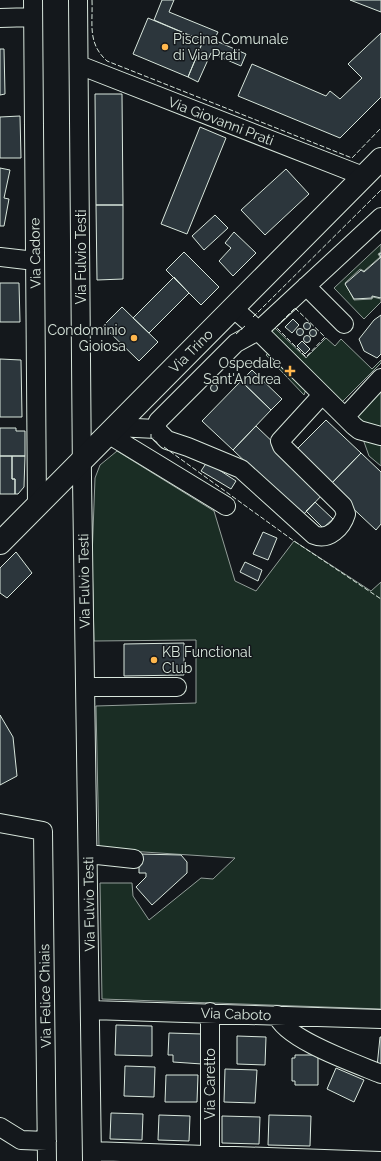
<svg xmlns="http://www.w3.org/2000/svg" width="381" height="1161" viewBox="0 0 381 1161" font-family="Raleway,sans-serif">
<style>
.green{fill:#1a2d24;stroke:#939e99}
.building{fill:#2c363c;stroke:#d8e6dc}
.lines{fill:none;stroke-linecap:round;stroke-linejoin:round}
.minor-casing{stroke:#d8e6dc;stroke-width:20}
.major-casing{stroke:#d8e6dc;stroke-width:24}
.minor{stroke:#14181c;stroke-width:18}
.major{stroke:#14181c;stroke-width:22}
.fence{stroke:#d8e6dc;stroke-width:1;stroke-dasharray:5 2;stroke-linecap:butt}
.poi-dot{fill:#ffb74d;stroke:#14181c;stroke-width:1.5}
.labels{text-anchor:middle;dominant-baseline:central;stroke-width:3;stroke-linejoin:round;paint-order:stroke}
.poi-label{font-size:14px;fill:#d8e6dc;stroke:#14181c;text-anchor:start}
.street-label{font-size:14px;fill:#d8e6dc;stroke:#14181c}
</style>
<rect width="100%" height="100%" fill="#14181c"/>
<path class="green" d="M381 244V252L378 254 380 257 364 271 360 269 345 283 354 300 372 299 373 297 381 299V302L364 319 334 288Z
M275 328 306 358 326 338 335 346 341 339 372 369 381 360V363L339 405 268 336Z
M270 351 306 389 304 395 266 355Z
M381 388V427L364 424 356 415Z
M363 439 381 443V466L369 456Z
M117 451 214 511 235 581 256 591 294 541 371 591 381 582V1009L102 999 100 883H132L133 896 149 920 201 878 213 879 235 858 99 849 96 706 196 703V640L94 641 92 558 95 478 100 465Z"/>
<path class="building" d="M162 0H174L169 12 218 32 214 40 246 54 241 66 211 53 198 82 188 77 203 41 154 20Z
M350 0H381V12Z
M148 18 203 41 188 77 133 54Z
M381 33V97L340 138 238 96 252 64 326 96 330 91 340 99 362 78 348 64Z
M0 49H4L5 94 0 95Z
M95 94H122L123 205H96Z
M20 116 21 158H0V117Z
M200 127 226 138 187 234 161 224Z
M0 168 10 170 4 198 9 199 4 226H0Z
M286 169 309 194 265 235 241 210Z
M96 205H123V279L97 280Z
M215 215 228 228 204 250 192 236Z
M234 232 256 253 233 276 219 261 231 248 225 243Z
M184 252 219 287 201 305 166 270Z
M381 253V298L372 296V298L354 299 345 284 361 270 364 272 381 257 379 254Z
M174 277 189 293 149 333 133 318Z
M0 283H19L20 322H0Z
M122 307 158 342 139 361 103 326Z
M381 315V354L377 358 364 351 359 339 374 320Z
M293 319 299 325 292 333 285 327Z
M303.5 326a3.5 3.5 0 1 1 7 0a3.5 3.5 0 1 1-7 0Z
M296.5 332a3.5 3.5 0 1 1 7 0a3.5 3.5 0 1 1-7 0Z
M309.5 333a3.5 3.5 0 1 1 7 0a3.5 3.5 0 1 1-7 0Z
M303.5 339a3.5 3.5 0 1 1 7 0a3.5 3.5 0 1 1-7 0Z
M302 341 310 349 305 354 297 346Z
M0 359 21 360 22 417H0Z
M252 370 282 399 271 410 241 381Z
M241 381 271 410 233 450 202 421Z
M210.5 388a3.5 3.5 0 1 1 7 0a3.5 3.5 0 1 1-7 0Z
M326 420 361 453 329 486 294 452Z
M256 426 325 492 302 516 233 450Z
M0 428H16V431H25V456H0Z
M361 453 381 472V524L376 530 329 486Z
M0 456H12V479H15V494H0Z
M12 456H25L24 487 18 494H15V479H12Z
M207 462 236 481 231 489 201 471Z
M315 502 333 519 323 528 306 511Z
M263 532 277 538 268 560 253 554Z
M16 552 32 573 7 598 0 593V568Z
M245 562 262 570 258 581 240 572Z
M184 643V675L124 676V644Z
M0 715 13 737 17 776 0 785Z
M139 854 181 855 187 862V873L152 905 136 887 146 877V873H139Z
M116 1025 152 1026V1056L115 1055Z
M169 1033 202 1034V1064L173 1062V1055H168Z
M237 1036 266 1037 265 1065 237 1064Z
M380 1037H381V1068L377 1067Z
M295 1055H318V1085H295V1081H292V1058H295Z
M125 1066 155 1067 154 1097 124 1096Z
M336 1068 364 1080 354 1102 327 1089Z
M225 1069 257 1070 255 1103 224 1102Z
M166 1075H198L197 1102H165Z
M111 1113 143 1114 142 1140 110 1139Z
M159 1115 190 1116 189 1141 158 1140Z
M269 1115 311 1116 310 1146 268 1145Z
M222 1116 260 1117 259 1144 222 1143Z"/>
<g class="lines">
<g class="minor-casing">
<path id="minor" d="M33 0 37 505
M78 0 82 479 92 1161
M0 18 33 17
M79 65 363 176
M0 257 35 261
M306 286 344 324
M233 308 249 322 354 426 359 430 381 436
M322 395 280 441 282 446 343 506 346 514C342 527 329 541 314 535L241 469 188 447 167 440 156 429 158 421 236 343 258 331 381 217
M345 417 381 378
M116 427 156 429
M108 434 226 506
M86 687H177
M0 823 43 831 47 1161
M88 854 134 859
M91 1010 381 1019
M277 1015C284 1039 357 1064 381 1074
M0 1127 21 1140 47 1141
M92 1151 381 1161
M210 1156V1012"/>
</g>
<g class="major-casing">
<path id="major" d="M0 543 381 159"/>
</g>
<use href="#minor" class="minor"/>
<use href="#major" class="major"/>
<path class="fence" d="M92 0C93 24 87 43 107 61L352 158 381 128
M295 308 325 337 306 357 276 327Z
M253 317 381 190
M236 334 245 326
M151 434V438L159 444
M164 447 294 541 381 599"/>
</g>
<g class="poi-dot">
<circle cx="165" cy="47" r="4"/>
<circle cx="134" cy="338" r="4"/>
<path d="M288 365h4v4h4v4h-4v4h-4v-4h-4v-4h4z"/>
<circle cx="154" cy="660" r="4"/>
</g>
<g class="labels">
<g class="poi-label">
<text x="173" y="39">Piscina Comunale<tspan x="173" dy="16">di Via Prati</tspan></text>
<text x="126" y="330" text-anchor="end">Condominio<tspan x="126" dy="16">Gioiosa</tspan></text>
<text x="281" y="363" text-anchor="end">Ospedale<tspan x="281" dy="16">Sant'Andrea</tspan></text>
<text x="162" y="652">KB Functional<tspan x="162" dy="16">Club</tspan></text>
</g>
<g class="street-label">
<text transform="translate(221 121) rotate(21)">Via Giovanni Prati</text>
<text transform="translate(35 253) rotate(-91)">Via Cadore</text>
<text transform="translate(81 257) rotate(-90)">Via Fulvio Testi</text>
<text transform="translate(191 351) rotate(-45)">Via Trino</text>
<text transform="translate(84 581) rotate(-91)">Via Fulvio Testi</text>
<text transform="translate(89 904) rotate(-91)">Via Fulvio Testi</text>
<text transform="translate(45 996) rotate(-91)">Via Felice Chiais</text>
<text transform="translate(236 1014) rotate(2)">Via Caboto</text>
<text transform="translate(210 1084) rotate(-90)">Via Caretto</text>
</g>
</g>
</svg>
